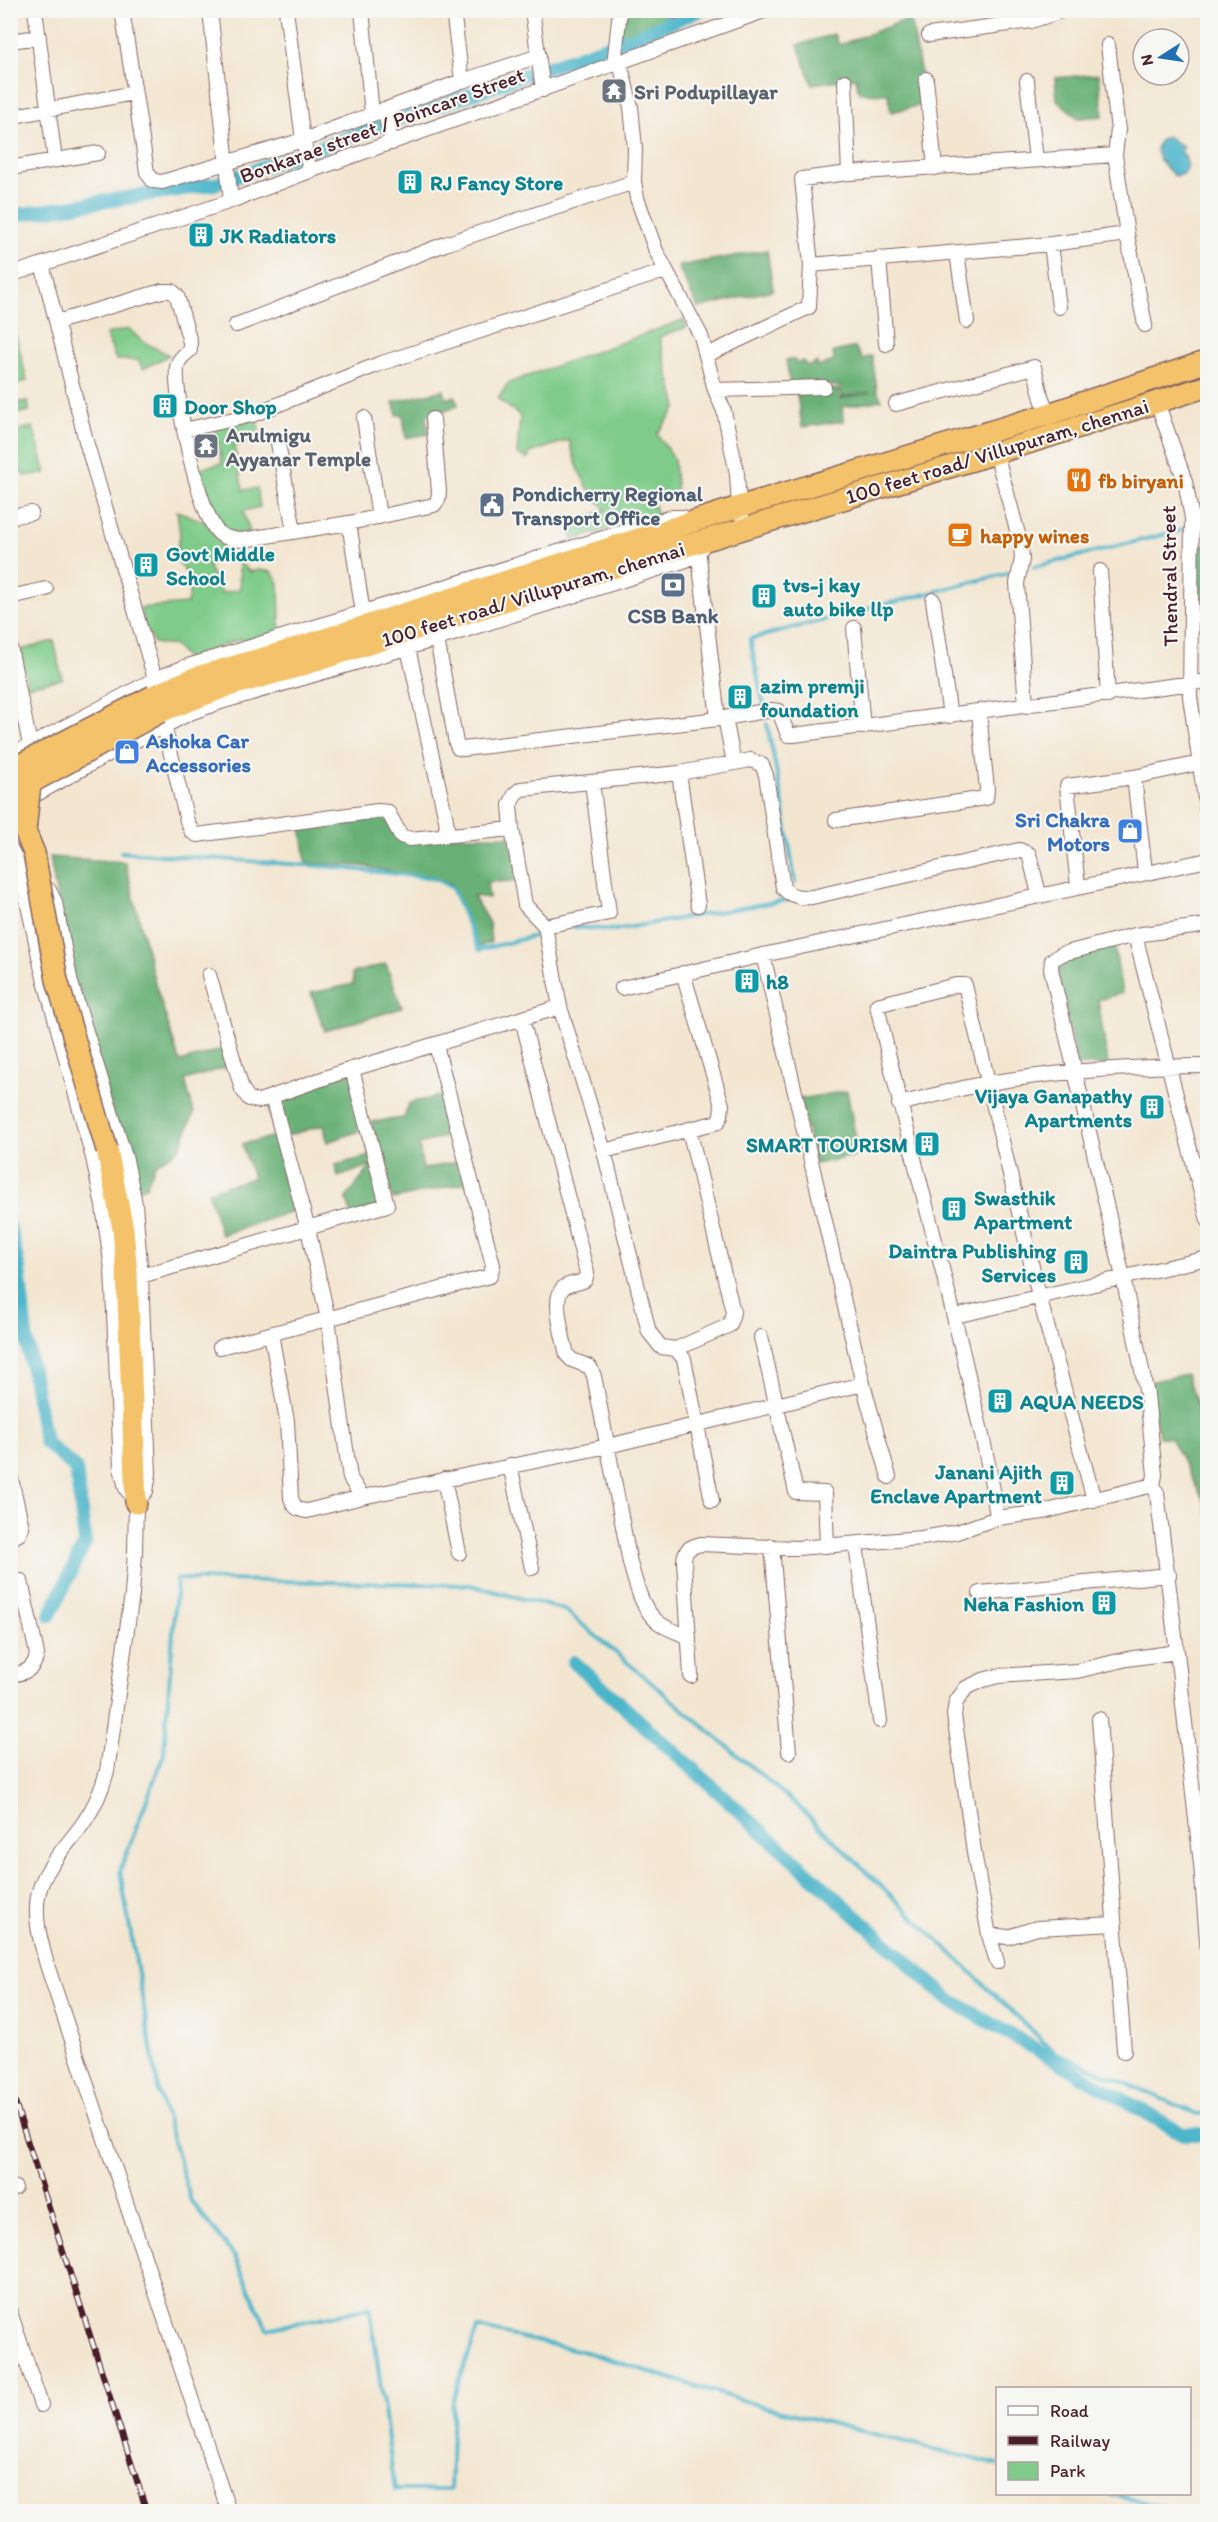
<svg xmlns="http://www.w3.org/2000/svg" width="1218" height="2522" viewBox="0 0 1218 2522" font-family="Itim,sans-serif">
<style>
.green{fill:#7fcc8a;stroke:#64765a;stroke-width:1.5}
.forest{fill:#67b076;stroke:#586850;stroke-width:1.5}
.water{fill:#4cb5ca;stroke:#4b6a7a;stroke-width:1.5}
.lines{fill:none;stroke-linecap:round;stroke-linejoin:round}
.stream{stroke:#4cb5ca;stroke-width:4}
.canal{stroke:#4cb5ca;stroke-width:14}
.minor-casing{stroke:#856565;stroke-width:16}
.highway-casing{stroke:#856565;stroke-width:24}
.minor{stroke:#fff;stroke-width:14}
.highway{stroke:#f4c26a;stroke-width:21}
.rail-casing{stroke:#4a1f2b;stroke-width:6}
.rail{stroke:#f6f6f2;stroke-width:4;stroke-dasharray:11;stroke-linecap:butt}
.highway-bridge-casing{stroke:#856565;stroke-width:24;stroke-linecap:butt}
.highway-bridge{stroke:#f4c26a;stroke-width:21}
.labels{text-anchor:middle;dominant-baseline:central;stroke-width:4.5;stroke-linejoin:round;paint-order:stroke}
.worship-label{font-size:21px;font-weight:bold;fill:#5b616d;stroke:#f6f6f2;text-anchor:start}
.street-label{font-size:21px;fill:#4a1f2b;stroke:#f6f6f2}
.culture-label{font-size:21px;font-weight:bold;fill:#0d838f;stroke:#f6f6f2;text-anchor:start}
.food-label{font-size:21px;font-weight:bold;fill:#c56008;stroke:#f6f6f2;text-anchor:start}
.service-label{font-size:21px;font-weight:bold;fill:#4e5e75;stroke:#f6f6f2;text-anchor:start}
.shop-label{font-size:21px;font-weight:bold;fill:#366cbe;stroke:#f6f6f2;text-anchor:start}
</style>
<rect width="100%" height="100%" fill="#f6f6f2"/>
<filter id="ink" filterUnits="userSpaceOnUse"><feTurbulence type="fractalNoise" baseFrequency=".0167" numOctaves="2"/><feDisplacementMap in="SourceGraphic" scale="12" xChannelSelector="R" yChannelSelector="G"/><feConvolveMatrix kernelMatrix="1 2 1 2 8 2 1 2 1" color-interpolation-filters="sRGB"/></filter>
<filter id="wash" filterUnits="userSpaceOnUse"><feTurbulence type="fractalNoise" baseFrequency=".008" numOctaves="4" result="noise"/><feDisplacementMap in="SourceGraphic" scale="24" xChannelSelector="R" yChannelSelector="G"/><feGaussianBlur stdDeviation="1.35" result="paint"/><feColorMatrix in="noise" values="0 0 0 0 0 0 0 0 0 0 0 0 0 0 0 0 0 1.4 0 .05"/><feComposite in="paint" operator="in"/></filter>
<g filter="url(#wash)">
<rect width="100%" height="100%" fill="#f3e6d1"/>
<path class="green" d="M684 320 687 327 659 337 677 407 657 434 674 459 677 498 652 500 657 515 573 540 570 526 606 509C584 489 577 468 569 440L530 453 528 459 517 454 520 416 498 399 508 383Z
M129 329 142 341 169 355 143 369 138 360H116L106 334Z
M16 335 27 381 11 385V337Z
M28 401 29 411 11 415V404Z
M11 418 15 431 33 427 46 473 25 476 16 467 11 468Z
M256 418 261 439 234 446 243 490 257 488 260 507 243 511 251 535 227 533 211 510 201 468 222 463 215 428Z
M177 511 206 522 228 555 208 566 222 593 240 589 239 562 250 572 259 570 272 572 279 583 280 630 251 642 240 639 186 659 175 646 154 643 145 627 140 608 187 604C193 585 188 572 175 558L180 535Z
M54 641 62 679 27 686 20 650Z"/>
<path class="forest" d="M622 11H681L682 15 620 40Z
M911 18 926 104 891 112 888 94 859 93 856 78 812 84 798 45 834 34 839 45Z
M1099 74 1103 116 1078 118 1057 100 1055 78Z
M767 250 773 290 698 308 678 266Z
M855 347 862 359 872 356 877 391 882 400 842 407 844 421 802 427 797 394 838 389 840 399 871 392 842 397 840 386 790 385 786 360H794L797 363 804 361 807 367 817 362 818 367 834 361 833 352Z
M444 390 446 399 455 396 458 406 426 416 429 434 406 438 403 415H397L393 402Z
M1207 544V599L1196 600V545Z
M378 811 402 836H509L521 881 487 882 489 898 473 896 489 923 491 942 478 947 450 883 363 866 306 863 301 825Z
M50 857 125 862 155 983 180 1062 223 1049 228 1067 185 1080 194 1113 180 1148 155 1165 146 1187 136 1190 71 983Z
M1114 944 1122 993 1098 1000 1108 1065H1076L1056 962Z
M386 964 402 1008 325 1031 311 993 354 984 352 973Z
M353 1072 387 1205 352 1216 346 1198 372 1165 338 1177 335 1165 370 1156 363 1130 327 1142 324 1125 286 1136 274 1097Z
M847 1091 859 1155 815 1164 799 1099Z
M446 1095 456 1134 419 1144 423 1169 465 1160 470 1182 393 1199 371 1122 404 1118 409 1103Z
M268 1104 302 1208 221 1235 208 1191 253 1178 242 1144 275 1136Z
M1186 1374 1201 1415 1207 1413V1516L1205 1503 1170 1438 1159 1437 1148 1382Z"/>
<path class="water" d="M1167 136 1183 147 1181 151C1188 159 1188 165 1184 174L1175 176C1162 165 1145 147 1167 136Z"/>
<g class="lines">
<path class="stream" d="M1204 529H1208
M1034 567 1186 529
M764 707 750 639 1012 572
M767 724 783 804 795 883
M121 852 331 867 434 878 452 888 479 950 534 936
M573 927 614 930 793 899
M998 2465 754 2404 585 2352 478 2328 453 2399 450 2490H395L370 2308 267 2329 235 2257 191 2201 159 2093 120 1871 164 1754 177 1579 470 1585 565 1610 797 1805 1054 2052 1197 2114 1208 2113
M1111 2494 1184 2512"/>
<path class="canal" d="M10 216 215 184 637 36 701 10
M10 1229 19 1269 26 1336 45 1442 76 1469 85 1543 50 1615
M574 1662 947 1998 1183 2134H1208"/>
</g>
</g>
<g filter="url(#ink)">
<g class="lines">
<g class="minor-casing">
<path id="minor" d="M35 10 55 160
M122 10 147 172 153 181 162 182 303 140 462 81 539 56
M210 10 231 201
M286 10 303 140 310 171
M362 10 372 114
M453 10 462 81
M532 10 543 90
M676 12 680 10
M929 35 1031 21 1064 10
M10 41 39 37
M1108 45 1118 130 1115 155 1127 234 1145 325
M620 63 631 107 635 148 634 182 637 198 656 251 701 336 715 390 724 411 737 474 739 507 746 528
M614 65 620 10
M926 79 935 168
M845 81 849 173
M1027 81 1036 160
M384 109 392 143
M10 117 134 93
M10 168 98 153
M1051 244 1059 307
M957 253 967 321
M879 258 886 344
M42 264 86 441 155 679
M811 265 1051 244 1127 234
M10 275 231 201 310 171 767 10
M57 322 162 291H172L177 296 190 342V350C183 356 178 359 177 368 174 396 199 517 220 534 227 539 234 539 242 540L349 523 434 505 438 500 439 492 433 419
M236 325 445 244 634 182
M707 355 809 307 811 265 802 179 849 173 1115 155
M715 390 824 387
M1157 402 1185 481 1192 518 1190 697 1208 819
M896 404 1034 367 1042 399 1049 414
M364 418 379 517
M184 430 252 415 379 364 665 271
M278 443 294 531
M996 453 1021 545 1022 559 1017 583 1026 706
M10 517 31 513
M349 523 363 613
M698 548 718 719
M1100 571 1108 696
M10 597 46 589
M933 600 950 716
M854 628 863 727
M437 639 456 743 458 748 463 749 718 719 772 710 779 711 788 735H794L1208 681
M10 647 30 745
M408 648 445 815 447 826 444 835
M725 718 734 763
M164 725 187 821 192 832 197 835 378 811 388 812 401 836 410 839 512 829
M10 756 155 679 185 667 672 517H683L689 521
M679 773 698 905
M1134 777 1145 871
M10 809 105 756 190 713 224 701 437 639 686 560 698 554 706 540
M836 820 986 798 987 789 979 713
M10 848 18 863 24 886 42 970 93 1158 103 1206 112 1269 121 1468 126 1488 136 1503 135 1553 132 1594 107 1771C102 1790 95 1806 84 1822 69 1844 42 1869 38 1896 34 1920 41 1942 47 1965L229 2512
M40 886 49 890 55 902 71 983 126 1160 135 1204 141 1276 149 1474 146 1491 136 1503
M1078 886 1067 786 1134 777 1200 763
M545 926 609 913 592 782
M1135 935 1208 1220
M763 955 863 1384 889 1477
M209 975 242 1089 249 1099 259 1101 339 1073 560 1007
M622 988 763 955 1208 860
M522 1019 587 1273 585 1280C578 1284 568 1283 563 1288 551 1299 564 1340 567 1355L572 1360 590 1367 594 1376 630 1563C636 1584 642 1613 662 1625 670 1630 680 1633 689 1637
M272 1097 308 1229 328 1319 350 1478 362 1497
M899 1104C929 1097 959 1088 989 1083 1060 1071 1135 1066 1208 1066
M604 1151 718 1122 721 1115 722 1105 683 973
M141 1276 387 1205 352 1069
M955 1316 1208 1258
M271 1334 287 1421 291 1498C294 1507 297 1510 307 1511L362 1497 608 1446 863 1384
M761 1337 796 1492 825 1493 827 1546
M220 1347 490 1276 493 1265 436 1045
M676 1349 730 1325 733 1312 689 1129
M510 1465 532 1568
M10 1474 22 1527 19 1534 10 1539
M444 1479 459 1553
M1153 1485 1155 1475 1147 1395 1123 1277 1051 969 1052 960 1062 954 1135 935 1208 925
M712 1501 684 1359 676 1349 661 1347 649 1332 604 1151 560 1007 545 926 525 905 512 829 510 805 515 794 521 789 679 773 751 760 762 765 766 775 783 888C791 897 801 898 812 897L1019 850 1029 854 1039 894
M997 1518C991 1468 978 1420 967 1371 939 1249 904 1128 877 1005L956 985H965L1039 1296 1094 1500
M856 1545 880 1721
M772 1546 789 1752
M980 1593 1169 1575
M1177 1652 1201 1864 1208 1953
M10 1675C25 1673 34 1670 37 1654L21 1581
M691 1676 684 1560C685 1549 690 1547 701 1544L797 1548 922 1538 957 1532 997 1518 1043 1512 1153 1485 1157 1493 1177 1652 1127 1659 1077 1671 998 1676 983 1680 966 1688 956 1702 954 1715 975 1858 989 1935 997 1962
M1099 1719 1124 2051
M989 1935 1008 1937 1037 1928 1115 1924
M10 2189 15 2188
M10 2312 41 2405"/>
</g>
<g class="highway-casing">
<path id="highway" d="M153 696 197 677 284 652 739 507 1049 414 1208 361
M160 712 225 687 290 669 536 591 996 453 1208 386
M10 825 25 831
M107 1150 123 1229 127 1274 136 1503"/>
</g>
<use href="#minor" class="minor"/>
<use href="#highway" class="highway"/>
<g class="rail-casing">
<path id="rail" d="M10 2087 147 2512"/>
</g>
<use href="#rail" class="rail"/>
<g class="highway-bridge-casing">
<path id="highway-bridge" d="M10 770 153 696
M30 784 25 831 34 853 57 980 107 1150
M10 794 160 712"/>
</g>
<use href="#highway-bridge" class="highway-bridge"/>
</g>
</g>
<defs>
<g id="temple-square" transform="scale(1.35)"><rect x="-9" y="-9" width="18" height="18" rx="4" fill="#6b7280" stroke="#f6f6f2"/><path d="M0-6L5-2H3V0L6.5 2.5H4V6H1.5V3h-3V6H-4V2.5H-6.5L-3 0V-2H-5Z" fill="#fff"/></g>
<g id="building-square" transform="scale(1.35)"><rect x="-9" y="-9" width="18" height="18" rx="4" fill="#0f9aa8" stroke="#f6f6f2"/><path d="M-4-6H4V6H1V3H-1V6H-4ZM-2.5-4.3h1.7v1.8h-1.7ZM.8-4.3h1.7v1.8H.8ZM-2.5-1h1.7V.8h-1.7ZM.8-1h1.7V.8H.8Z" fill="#fff"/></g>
<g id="restaurant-square" transform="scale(1.35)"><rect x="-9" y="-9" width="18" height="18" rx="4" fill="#e8710a" stroke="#f6f6f2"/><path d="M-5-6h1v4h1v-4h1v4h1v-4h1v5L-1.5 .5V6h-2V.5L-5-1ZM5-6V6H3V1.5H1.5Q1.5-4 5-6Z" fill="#fff"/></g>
<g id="civic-square" transform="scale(1.35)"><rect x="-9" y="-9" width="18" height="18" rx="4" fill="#5c6f8a" stroke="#f6f6f2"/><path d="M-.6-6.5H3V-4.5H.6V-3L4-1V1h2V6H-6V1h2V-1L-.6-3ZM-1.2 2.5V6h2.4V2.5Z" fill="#fff"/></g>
<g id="cafe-square" transform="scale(1.35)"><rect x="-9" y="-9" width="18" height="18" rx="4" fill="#e8710a" stroke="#f6f6f2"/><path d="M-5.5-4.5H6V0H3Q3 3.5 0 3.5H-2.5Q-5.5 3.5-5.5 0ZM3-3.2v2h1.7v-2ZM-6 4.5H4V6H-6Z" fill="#fff"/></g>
<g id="bank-square" transform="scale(1.35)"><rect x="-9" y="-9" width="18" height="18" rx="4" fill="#5c6f8a" stroke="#f6f6f2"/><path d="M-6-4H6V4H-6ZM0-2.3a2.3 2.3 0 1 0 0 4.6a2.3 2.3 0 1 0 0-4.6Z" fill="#fff"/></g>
<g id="shop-square" transform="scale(1.35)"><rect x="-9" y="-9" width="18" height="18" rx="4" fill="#3f7fe0" stroke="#f6f6f2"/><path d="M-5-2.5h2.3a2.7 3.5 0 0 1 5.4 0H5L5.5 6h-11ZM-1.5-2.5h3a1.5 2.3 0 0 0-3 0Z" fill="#fff"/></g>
</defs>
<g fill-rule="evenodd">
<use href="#temple-square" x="614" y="91"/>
<use href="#building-square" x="410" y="182"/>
<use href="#building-square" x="201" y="235"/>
<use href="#building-square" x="165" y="406"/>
<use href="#temple-square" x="206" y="446"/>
<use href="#restaurant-square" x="1079" y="480"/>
<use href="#civic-square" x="492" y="505"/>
<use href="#cafe-square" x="960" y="535"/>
<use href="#building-square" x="146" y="565"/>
<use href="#bank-square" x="673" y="585"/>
<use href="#building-square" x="764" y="596"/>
<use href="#building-square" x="740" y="697"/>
<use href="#shop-square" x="127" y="752"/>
<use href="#shop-square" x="1130" y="831"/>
<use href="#building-square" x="747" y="981"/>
<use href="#building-square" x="1152" y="1107"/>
<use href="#building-square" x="927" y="1144"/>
<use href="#building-square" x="954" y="1209"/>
<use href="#building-square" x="1076" y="1262"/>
<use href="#building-square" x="1000" y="1401"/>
<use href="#building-square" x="1062" y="1483"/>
<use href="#building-square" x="1104" y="1603"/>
</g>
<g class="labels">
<g class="worship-label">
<text x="634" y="91">Sri Podupillayar</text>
<text x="226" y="434">Arulmigu<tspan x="226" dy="24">Ayyanar Temple</tspan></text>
</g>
<g class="street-label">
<text transform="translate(382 125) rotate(-20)">Bonkarae street / Poincare Street</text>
<text transform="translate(997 451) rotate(-17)">100 feet road/ Villupuram, chennai</text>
<text transform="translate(1169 576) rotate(-91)">Thendral Street</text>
<text transform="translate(533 594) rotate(-17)">100 feet road/ Villupuram, chennai</text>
</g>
<g class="culture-label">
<text x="430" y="182">RJ Fancy Store</text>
<text x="220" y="235">JK Radiators</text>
<text x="184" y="406">Door Shop</text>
<text x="166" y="553">Govt Middle<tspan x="166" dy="24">School</tspan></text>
<text x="783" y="584">tvs-j kay<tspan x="783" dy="24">auto bike llp</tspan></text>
<text x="760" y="685">azim premji<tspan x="760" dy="24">foundation</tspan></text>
<text x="766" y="981">h8</text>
<text x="1132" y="1095" text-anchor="end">Vijaya Ganapathy<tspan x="1132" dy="24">Apartments</tspan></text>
<text x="908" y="1144" text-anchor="end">SMART TOURISM</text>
<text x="974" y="1197">Swasthik<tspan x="974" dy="24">Apartment</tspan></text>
<text x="1056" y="1250" text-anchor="end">Daintra Publishing<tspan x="1056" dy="24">Services</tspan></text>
<text x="1020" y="1401">AQUA NEEDS</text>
<text x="1042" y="1471" text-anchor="end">Janani Ajith<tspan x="1042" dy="24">Enclave Apartment</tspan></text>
<text x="1084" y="1603" text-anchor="end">Neha Fashion</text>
</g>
<g class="food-label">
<text x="1098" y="480">fb biryani</text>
<text x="980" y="535">happy wines</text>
</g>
<g class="service-label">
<text x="512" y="493">Pondicherry Regional<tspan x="512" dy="24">Transport Office</tspan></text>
<text x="673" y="615" text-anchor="middle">CSB Bank</text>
</g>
<g class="shop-label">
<text x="146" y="740">Ashoka Car<tspan x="146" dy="24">Accessories</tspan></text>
<text x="1110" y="819" text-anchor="end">Sri Chakra<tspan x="1110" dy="24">Motors</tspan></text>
</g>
</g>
<rect width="1218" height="2522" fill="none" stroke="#f6f6f2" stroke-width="36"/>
<rect x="996" y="2387" width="195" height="108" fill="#f6f6f2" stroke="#b1a0a2" stroke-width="1.5"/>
<rect x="1008" y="2406" width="30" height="9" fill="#ffffff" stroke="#b1a0a2" stroke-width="1.5"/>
<text x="1050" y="2417" font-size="18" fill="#4a1f2b">Road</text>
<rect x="1008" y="2436" width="30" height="9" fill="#4a1f2b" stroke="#b1a0a2" stroke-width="1.5"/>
<text x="1050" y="2447" font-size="18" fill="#4a1f2b">Railway</text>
<rect x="1008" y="2462" width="30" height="18" fill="#7fcc8a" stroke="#b1a0a2" stroke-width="1.5"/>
<text x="1050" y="2477" font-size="18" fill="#4a1f2b">Park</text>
<g transform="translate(1161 57) rotate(258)"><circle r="28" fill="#f6f6f2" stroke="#b1a0a2" stroke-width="1.5"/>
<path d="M0-4.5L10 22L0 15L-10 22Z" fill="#1f6fb2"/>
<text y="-9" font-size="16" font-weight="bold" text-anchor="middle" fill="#4a1f2b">N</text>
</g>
</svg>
